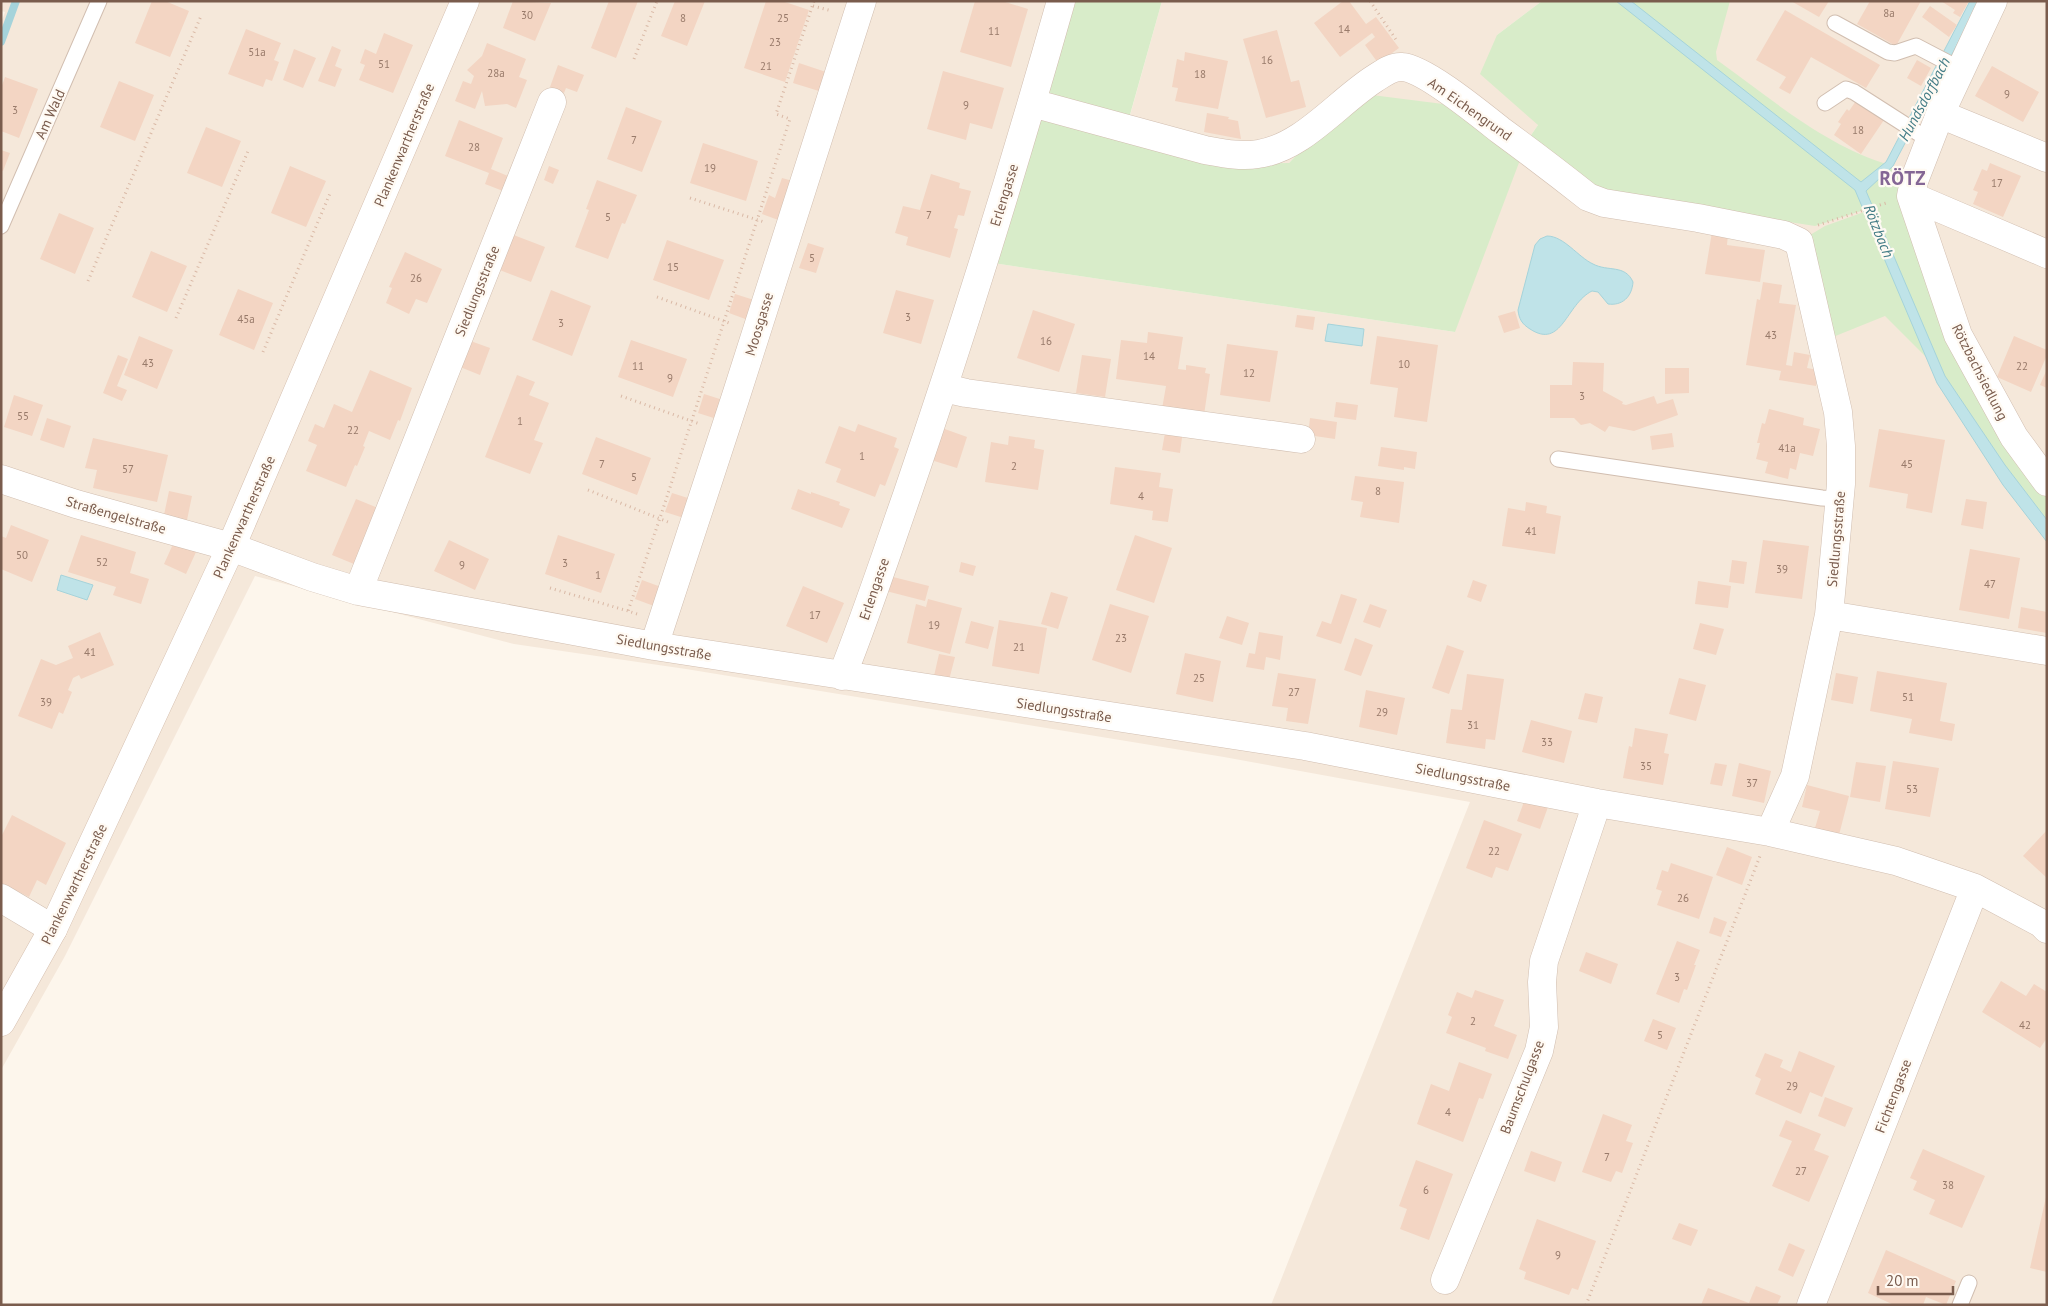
<svg xmlns="http://www.w3.org/2000/svg" width="2048" height="1306" viewBox="0 0 2048 1306" font-family="'PT Sans',sans-serif">
<style>
.residential{fill:#f5e8da}
.green{fill:#d8ecc9}
.water{fill:#bfe3e8;stroke:#a5d3da}
.lines{fill:none;stroke-linecap:round;stroke-linejoin:round}
.stream{stroke:#a5d3da;stroke-width:8}
.building{fill:#f3d5c3}
.service-casing{stroke:#d1beb0;stroke-width:17}
.minor-casing{stroke:#d1beb0;stroke-width:29}
.secondary-casing{stroke:#d6c0b0;stroke-width:29}
.path{stroke:#d9b8a5;stroke-width:3;stroke-dasharray:1 4;stroke-linecap:butt}
.service{stroke:#fff;stroke-width:15}
.minor{stroke:#fff;stroke-width:28}
.secondary{stroke:#fff;stroke-width:28}
.labels{text-anchor:middle;dominant-baseline:central;stroke-width:4.5;stroke-linejoin:round;paint-order:stroke}
.number-label{font-size:11px;fill:#987a6a}
.street-label{font-size:14px;fill:#7a5c4d;stroke:#fffaf3}
.water-label{font-size:15px;font-style:italic;fill:#437c86;stroke:#fffaf3}
.district-label{font-size:19px;font-weight:bold;letter-spacing:1px;fill:#846695;stroke:#fffaf3}
</style>
<rect width="100%" height="100%" fill="#fdf6ec"/>
<path class="residential" d="M1 1H1076L993 263 1455 332 1357 93 1289 163 1231 164 1124 137 1162 1H1542L1497 35 1538 125 1527 141 1543 154 1548 1H2047V1305H1271L1470 802 1224 757 686 669 514 644 255 576 65 956 1 1070V23L5 12 1 11Z"/>
<path class="green" d="M1076 1H1162L1124 136 1231 164 1289 163 1356 93 1443 104 1520 160 1455 332 993 263Z
M1542 1H1730L1716 52 1717 60C1770 98 1827 147 1890 165L1911 196 1958 335 2047 482V520L2005 465 1945 376 1885 316 1828 339 1810 235 1825 226 1864 212 1883 259 1893 256 1873 207 1815 226 1607 193 1543 154 1527 141 1538 125 1480 74 1497 35Z"/>
<path class="water" d="M1616 1H1631L1861 182 1886 162 1970 1H1980L1893 166 1866 191 1945 376 2005 465 2047 520V542L2003 485 1937 383 1855 190Z
M1547 236C1564 236 1578 257 1593 264 1608 272 1625 264 1633 282 1632 297 1622 306 1608 304L1598 292 1592 291C1566 304 1562 350 1530 329 1522 324 1519 319 1518 310L1535 245 1540 239Z
M1328 324 1364 329 1362 346 1325 341Z
M61 575 93 585 87 600 57 590Z"/>
<g class="lines">
<path class="stream" d="M1 42 16 1"/>
</g>
<path class="building" d="M152 1H165L189 11 170 57 135 43Z
M513 1 551 3 535 41 503 28Z
M609 1H638L616 58 591 48Z
M675 1H705L687 46 661 36Z
M766 1H782L809 10 785 82 744 68Z
M975 1H1002L1028 9 1011 67 960 52Z
M1343 1H1349L1366 24 1376 17 1399 48 1378 63 1365 45 1375 37 1372 33 1340 57 1314 23Z
M1791 1H1829L1819 17Z
M1870 1H1921L1896 46 1857 24Z
M1941 1H1969L1960 17 1953 13 1955 10Z
M1930 6 1957 25 1949 37 1922 17Z
M1785 10 1880 65 1866 88 1811 57 1790 94 1779 88 1786 77 1756 60Z
M246 29 281 43 274 60 279 62 272 81 266 79 263 87 228 74Z
M1277 30 1291 82 1299 80 1306 107 1266 118 1243 39Z
M384 33 413 45 393 93 359 80 365 65 360 63 365 49 376 54Z
M487 43 526 59 519 77 527 80 516 108 507 104 485 106 482 91 475 109 455 101 463 81 471 84 474 76 467 70 482 56Z
M332 46 341 50 335 66 342 69 335 87 318 81Z
M294 49 316 58 303 88 283 80Z
M1185 52 1228 61 1218 109 1175 101 1178 88 1172 87 1177 59 1184 61Z
M1917 60 1931 68 1921 86 1907 78Z
M799 63 829 73 822 92 793 83Z
M558 65 584 75 577 92 566 88 564 93 550 87Z
M1992 66 2039 92 2023 122 1975 96Z
M943 71 1004 88 992 129 970 123 966 140 927 129Z
M5 77 38 89 19 138 1 131V88Z
M119 81 154 95 135 141 100 127Z
M1858 98 1886 117 1861 154 1834 135 1841 124 1838 122 1847 109 1849 111Z
M626 107 662 121 642 172 607 159Z
M1207 113 1229 117 1228 119 1238 121 1241 139 1204 132Z
M459 120 503 138 491 169 508 176 503 191 485 184 489 173 445 156Z
M206 127 241 141 222 187 187 173Z
M703 143 758 161 746 201 690 183Z
M1 150 10 153 3 171 1 170Z
M1990 163 2021 176 2003 217 1973 204 1978 192 1973 190 1982 169 1987 171Z
M290 166 326 181 306 227 271 213Z
M549 166 559 170 553 184 544 180Z
M931 174 960 183 959 188 971 191 964 216 958 215 954 228 958 229 950 258 906 245 908 237 895 233 903 206 920 210Z
M782 178 793 181 781 221 762 214 769 195 775 198Z
M597 180 637 195 625 224 622 223 608 259 575 247 589 210 586 209Z
M59 213 94 228 75 274 40 259Z
M1712 232 1728 234 1727 245 1765 250 1760 282 1705 274Z
M511 234 545 247 531 282 497 269Z
M667 240 724 260 709 300 653 280Z
M808 243 824 248 816 273 799 268Z
M151 251 187 266 167 312 132 297Z
M405 252 442 269 427 303 416 299 409 314 386 303 392 288 389 287Z
M1763 282 1782 285 1779 303 1796 305 1786 365 1792 366 1794 352 1810 355 1807 368 1818 370 1816 386 1779 380 1781 371 1746 365 1757 299 1760 300Z
M238 289 273 303 254 350 219 335Z
M551 290 591 306 572 356 532 340Z
M896 290 934 300 921 344 883 333Z
M735 294 754 300 748 320 729 313Z
M1033 310 1075 324 1059 372 1017 358Z
M1515 311 1520 328 1504 333 1498 316Z
M1297 315 1315 317 1313 330 1295 327Z
M1148 332 1183 337 1178 369 1186 370V365L1206 368 1205 373 1210 374 1204 415 1162 409 1166 386 1116 379 1121 340 1147 343Z
M139 336 173 350 157 389 124 375Z
M1377 336 1438 345 1427 422 1394 417 1398 388 1370 384Z
M2014 336 2047 350V355L2031 392 1997 377Z
M465 339 490 348 480 375 455 365Z
M631 340 687 359 673 397 618 377Z
M1227 344 1278 351 1270 402 1220 395Z
M118 355 128 359 117 386 127 390 122 401 103 393Z
M1082 355 1111 359 1105 397 1076 393Z
M1573 362 1604 363 1603 391 1623 402 1622 404 1626 405 1654 396 1657 404 1673 399 1678 415 1634 431 1609 426 1605 432 1590 423 1581 425 1574 418H1550V385H1572Z
M1665 368H1689V393L1665 394Z
M2047 369V388L2040 385Z
M370 370 412 388 400 421 398 420 390 440 369 431 363 446 365 447 357 466 355 465 346 487 306 471 317 445 308 441 315 424 324 428 334 404 352 412Z
M517 375 535 382 529 395 549 403 534 440 543 443 530 474 485 457Z
M704 394 723 400 717 419 698 413Z
M14 395 43 405 32 436 4 427Z
M1336 402 1358 405 1356 420 1334 417Z
M1769 409 1804 418 1803 425 1820 429 1813 456 1800 453 1796 470 1790 468 1788 479 1765 473 1768 462 1756 459 1760 443H1757L1762 423 1765 424Z
M47 418 71 426 64 448 40 440Z
M1310 418 1337 422 1335 439 1308 435Z
M858 424 897 438 894 447 899 449 885 486 880 484 875 497 836 482 841 469 825 463 839 426 855 432Z
M1166 427 1183 430 1180 453 1162 450Z
M942 428 967 437 957 468 931 460Z
M1879 429 1945 440 1932 513 1906 508 1908 494 1869 487Z
M1672 433 1674 447 1652 450 1650 436Z
M1009 436 1035 440 1034 448 1044 450 1038 490 985 482 991 442 1008 445Z
M596 437 651 458 637 495 582 474Z
M93 438 168 455 157 502 93 488 97 470 85 468Z
M1381 447 1417 452 1415 469 1404 467V470L1378 466Z
M1115 467 1161 473 1159 487 1173 489 1168 522 1152 520 1153 511 1110 504Z
M1355 476 1404 482 1399 523 1360 517 1363 502 1351 500Z
M798 489 811 494V492L840 502 839 505 850 509 842 528 791 509Z
M169 491 192 496 187 520 164 515Z
M672 493 691 499 684 518 665 512Z
M356 499 378 508 354 564 332 555Z
M1966 499 1987 502 1983 529 1961 525Z
M1526 502 1547 506 1546 513 1561 516 1555 554 1502 546 1508 508 1525 511Z
M11 525 49 540 32 582 1 569V536L6 538Z
M81 535 136 552 130 573 149 579 141 604 113 595 116 587 68 572Z
M558 535 615 554 601 593 545 574Z
M1135 535 1172 548 1154 603 1116 590Z
M449 540 489 559 475 590 434 571Z
M1763 540 1809 546 1802 599 1755 593Z
M174 542 196 552 186 574 164 564Z
M1970 549 2020 558 2009 619 1959 610Z
M1732 560 1747 562 1744 584 1729 582Z
M961 562 976 566 973 576 959 572Z
M889 576 929 586 925 601 886 591Z
M642 580 661 587 654 606 635 599Z
M1473 580 1487 585 1481 602 1467 597Z
M1698 581 1731 586 1728 608 1695 604Z
M803 586 844 603 827 643 786 626Z
M1051 592 1068 597 1058 629 1041 624Z
M1341 594 1357 599 1341 644 1316 636 1322 621 1331 624Z
M928 599 962 608 950 654 907 643 916 604 926 607Z
M1110 604 1149 616 1131 673 1092 660Z
M1370 604 1387 610 1380 628 1363 622Z
M2021 607 2047 612V633L2018 628Z
M1227 616 1249 623 1242 645 1219 638Z
M999 620 1047 628 1039 674 992 666Z
M971 621 994 627 988 649 965 643Z
M1700 623 1724 629 1716 655 1693 649Z
M100 632 114 665 81 679 79 675 73 678 68 690 72 692 63 714 59 712 52 729 18 716 41 659 56 665 73 658 68 646Z
M1259 632 1283 636 1280 660 1266 657 1264 670 1246 667 1249 653 1255 654Z
M1355 638 1373 645 1361 676 1344 670Z
M1447 645 1464 651 1449 694 1432 688Z
M1185 653 1221 661 1213 702 1176 694Z
M939 654 955 657 949 680 934 676Z
M1877 671 1947 683 1940 721 1955 724 1952 741 1909 733 1912 719 1870 711Z
M1278 673 1316 679 1308 724 1286 721 1288 708 1272 706Z
M1836 673 1858 677 1853 704 1831 700Z
M1467 674 1504 679 1495 740 1486 739 1485 749 1446 743 1451 709 1462 710Z
M1679 678 1706 685 1696 721 1669 714Z
M1366 690 1405 698 1397 735 1359 727Z
M1585 693 1603 697 1597 723 1578 719Z
M1531 720 1572 731 1564 763 1522 752Z
M1635 728 1668 734 1664 753 1669 754 1663 785 1623 778 1629 746 1632 747Z
M1893 761 1939 768 1930 817 1885 809Z
M1856 762 1886 766 1880 802 1850 797Z
M1715 763 1727 765 1722 786 1710 784Z
M1739 763 1771 771 1764 803 1732 796Z
M1807 785 1849 796 1839 835 1815 828 1820 811 1802 807Z
M1525 799 1548 807 1540 829 1517 821Z
M12 815 66 843 46 885 37 880 29 897 1 883V837Z
M1484 820 1522 834 1508 871 1496 867 1492 878 1466 868Z
M2047 830V878L2023 856Z
M1727 847 1752 857 1742 885 1716 875Z
M1671 863 1713 877 1699 919 1657 905 1662 891 1656 889 1662 870 1668 872Z
M1714 917 1727 922 1721 937 1709 933Z
M1677 941 1700 950 1694 965H1696L1687 990 1684 989 1679 1003 1656 994Z
M1586 952 1618 964 1611 984 1579 971Z
M2001 981 2026 996 2034 984 2047 992V1038L2040 1048 1982 1012Z
M1475 990 1504 1000 1494 1026 1517 1035 1508 1059 1485 1051 1486 1048 1446 1033 1452 1017 1448 1015 1457 992 1472 998Z
M1653 1019 1676 1028 1667 1050 1644 1041Z
M1799 1051 1835 1066 1822 1097 1810 1092 1801 1114 1755 1094 1761 1079 1755 1076 1765 1053 1783 1060 1780 1067 1791 1072Z
M1459 1062 1492 1074 1483 1099 1479 1098 1463 1142 1417 1124 1431 1084 1449 1091Z
M1825 1097 1853 1108 1845 1127 1818 1116Z
M1603 1114 1632 1125 1626 1141 1633 1143 1622 1173 1616 1171 1611 1182 1582 1172Z
M1786 1120 1821 1134 1814 1150 1829 1156 1809 1202 1772 1186 1792 1141 1779 1136Z
M1923 1149 1985 1176 1962 1228 1929 1214 1935 1200 1913 1190 1917 1181 1910 1178Z
M1531 1151 1562 1162 1555 1182 1524 1171Z
M1416 1160 1453 1174 1429 1240 1400 1229 1407 1209 1399 1206Z
M2046 1197H2047V1272L2030 1268Z
M1537 1219 1596 1241 1578 1290 1572 1288 1569 1295 1524 1279 1526 1272 1519 1269Z
M1679 1223 1698 1230 1691 1246 1672 1239Z
M1789 1243 1805 1250 1793 1277 1778 1270Z
M1886 1250 1956 1281 1946 1305 1926 1297 1923 1305H1894L1868 1293Z
M1756 1286 1781 1296 1777 1305H1701L1708 1288 1749 1303Z"/>
<g class="lines">
<g class="service-casing">
<path id="service" d="M1835 23 1888 52 1895 53 1916 46 1960 69
M1825 103 1846 89 1854 92 1918 133 1930 137
M1 226 99 1
M1558 459 1822 498 1840 499
M1960 1305 1969 1283"/>
</g>
<g class="minor-casing">
<path id="minor" d="M1993 1 1940 114 1914 181 1911 196 1958 335 2014 437 2047 482
M1032 103 1205 150C1222 153 1240 157 1258 154 1302 148 1337 103 1374 79 1382 74 1392 66 1402 67 1424 68 1481 115 1500 130 1530 152 1559 174 1588 197L1604 203 1698 218 1784 235 1799 242 1838 412 1841 446V484L1829 615 1795 776 1770 832
M1940 114 2047 158
M1911 196 2047 254
M944 388 966 393 1301 439
M1 479 76 504 231 547 312 577 358 591 654 646 1305 746 1597 803 1770 832 1896 861 1975 888 2041 923 2047 929
M358 591 552 102
M1829 615 2047 651
M654 646 735 399 862 1
M842 676C866 616 886 555 907 495 963 332 1014 167 1061 1
M1 898 53 929
M1445 1280 1539 1051 1544 1027 1542 982 1544 961 1597 803
M1811 1305 1975 888"/>
</g>
<g class="secondary-casing">
<path id="secondary" d="M1 1022 53 929 231 547 465 1"/>
</g>
<path class="path" d="M1370 1 1397 41
M813 6 832 11
M634 59 657 1
M690 198 764 222
M1818 225 1886 203
M88 281 201 16
M657 297 732 324
M176 318 249 149
M263 352 331 191
M621 396 700 424
M588 490 668 522
M550 588 628 611
M637 614 628 611 660 518 790 119 776 114 814 1
M1586 1305 1760 856"/>
<use href="#service" class="service"/>
<use href="#minor" class="minor"/>
<use href="#secondary" class="secondary"/>
</g>
<g class="labels">
<g class="number-label">
<text x="1889" y="13">8a</text>
<text x="527" y="15">30</text>
<text x="683" y="18">8</text>
<text x="783" y="18">25</text>
<text x="1344" y="29">14</text>
<text x="994" y="31">11</text>
<text x="775" y="42">23</text>
<text x="257" y="52">51a</text>
<text x="1267" y="60">16</text>
<text x="384" y="64">51</text>
<text x="766" y="66">21</text>
<text x="496" y="73">28a</text>
<text x="1200" y="74">18</text>
<text x="2007" y="94">9</text>
<text x="966" y="105">9</text>
<text x="15" y="110">3</text>
<text x="1858" y="130">18</text>
<text x="634" y="140">7</text>
<text x="474" y="147">28</text>
<text x="710" y="168">19</text>
<text x="1997" y="183">17</text>
<text x="929" y="215">7</text>
<text x="608" y="217">5</text>
<text x="812" y="258">5</text>
<text x="673" y="267">15</text>
<text x="416" y="278">26</text>
<text x="908" y="317">3</text>
<text x="246" y="319">45a</text>
<text x="561" y="323">3</text>
<text x="1771" y="335">43</text>
<text x="1046" y="341">16</text>
<text x="1149" y="356">14</text>
<text x="148" y="363">43</text>
<text x="1404" y="364">10</text>
<text x="638" y="366">11</text>
<text x="2022" y="366">22</text>
<text x="1249" y="373">12</text>
<text x="670" y="378">9</text>
<text x="1582" y="396">3</text>
<text x="23" y="416">55</text>
<text x="520" y="421">1</text>
<text x="353" y="430">22</text>
<text x="1787" y="448">41a</text>
<text x="862" y="456">1</text>
<text x="602" y="464">7</text>
<text x="1907" y="464">45</text>
<text x="1014" y="466">2</text>
<text x="128" y="469">57</text>
<text x="634" y="477">5</text>
<text x="1378" y="491">8</text>
<text x="1141" y="496">4</text>
<text x="1531" y="531">41</text>
<text x="22" y="555">50</text>
<text x="102" y="562">52</text>
<text x="565" y="563">3</text>
<text x="462" y="565">9</text>
<text x="1782" y="569">39</text>
<text x="598" y="575">1</text>
<text x="1990" y="584">47</text>
<text x="815" y="615">17</text>
<text x="934" y="625">19</text>
<text x="1121" y="638">23</text>
<text x="1019" y="647">21</text>
<text x="90" y="652">41</text>
<text x="1199" y="678">25</text>
<text x="1294" y="692">27</text>
<text x="1908" y="697">51</text>
<text x="46" y="702">39</text>
<text x="1382" y="712">29</text>
<text x="1473" y="725">31</text>
<text x="1547" y="742">33</text>
<text x="1646" y="766">35</text>
<text x="1752" y="783">37</text>
<text x="1912" y="789">53</text>
<text x="1494" y="851">22</text>
<text x="1683" y="898">26</text>
<text x="1677" y="977">3</text>
<text x="1473" y="1021">2</text>
<text x="2025" y="1025">42</text>
<text x="1660" y="1035">5</text>
<text x="1792" y="1086">29</text>
<text x="1448" y="1112">4</text>
<text x="1607" y="1157">7</text>
<text x="1801" y="1171">27</text>
<text x="1948" y="1185">38</text>
<text x="1426" y="1190">6</text>
<text x="1558" y="1255">9</text>
</g>
<g class="street-label">
<text transform="translate(1470 109) rotate(35)">Am Eichengrund</text>
<text transform="translate(50 114) rotate(-66)">Am Wald</text>
<text transform="translate(404 145) rotate(-67)">Plankenwartherstraße</text>
<text transform="translate(1004 195) rotate(-73)">Erlengasse</text>
<text transform="translate(477 291) rotate(-68)">Siedlungsstraße</text>
<text transform="translate(759 324) rotate(-73)">Moosgasse</text>
<text transform="translate(1980 372) rotate(63)">Rötzbachsiedlung</text>
<text transform="translate(116 515) rotate(16)">Straßengelstraße</text>
<text transform="translate(244 517) rotate(-66)">Plankenwartherstraße</text>
<text transform="translate(1836 539) rotate(-85)">Siedlungsstraße</text>
<text transform="translate(874 589) rotate(-71)">Erlengasse</text>
<text transform="translate(664 647) rotate(10)">Siedlungsstraße</text>
<text transform="translate(1064 710) rotate(9)">Siedlungsstraße</text>
<text transform="translate(1463 777) rotate(11)">Siedlungsstraße</text>
<text transform="translate(74 884) rotate(-64)">Plankenwartherstraße</text>
<text transform="translate(1522 1087) rotate(-69)">Baumschulgasse</text>
<text transform="translate(1893 1096) rotate(-69)">Fichtengasse</text>
</g>
<g class="water-label">
<text transform="translate(1924 99) rotate(-62)">Hundsdorfbach</text>
<text transform="translate(1879 231) rotate(68)">Rötzbach</text>
</g>
<g class="district-label">
<text x="1903" y="178">RÖTZ</text>
</g>
</g>
<rect width="2048" height="1306" fill="none" stroke="#7a5c4d" stroke-width="5"/>
<path d="M1878 1286v8h75v-8" fill="none" stroke="#7a5c4d" stroke-width="2.5"/>
<text x="1886" y="1286" font-size="15" fill="#7a5c4d" stroke="#fffaf3" stroke-width="4" paint-order="stroke">20 m</text>
</svg>
